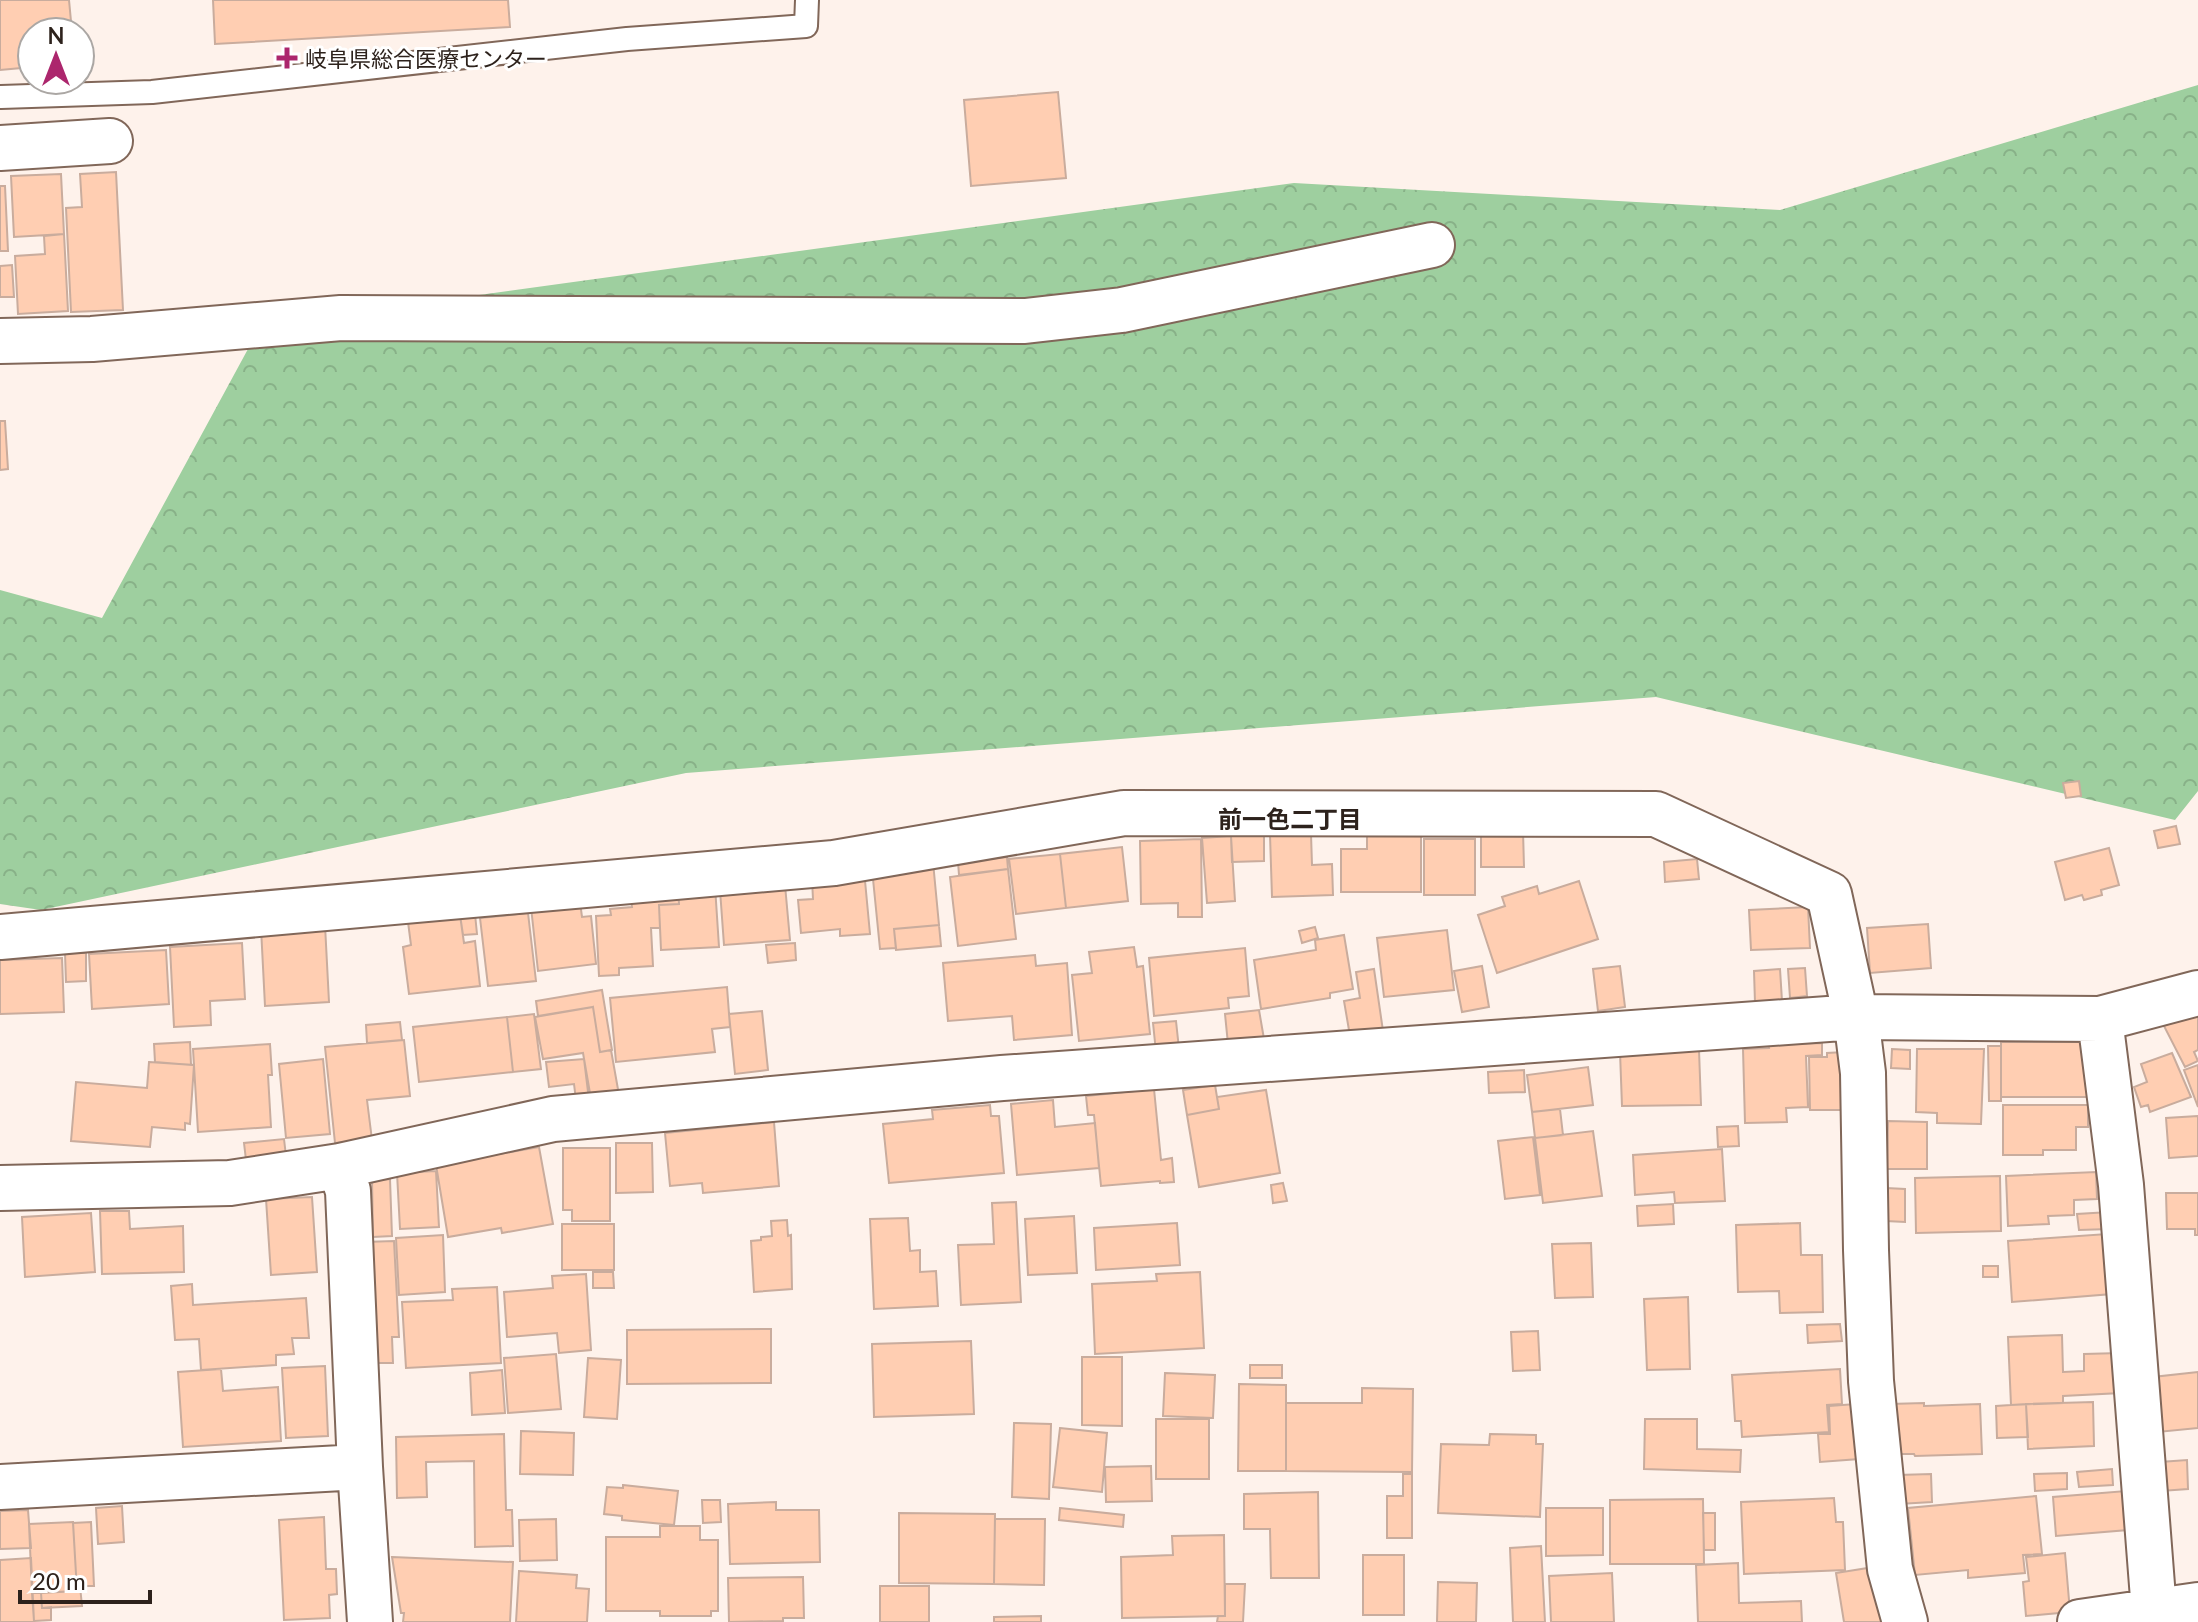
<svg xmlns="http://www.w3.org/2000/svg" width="2198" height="1622" viewBox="0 0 2198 1622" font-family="Lato,'Noto Sans JP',sans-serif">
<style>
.forest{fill:url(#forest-crowns)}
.building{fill:#ffceb2;stroke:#c9ac9d;stroke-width:2}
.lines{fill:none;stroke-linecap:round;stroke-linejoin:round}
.service-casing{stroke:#816759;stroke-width:26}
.minor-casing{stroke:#816759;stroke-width:48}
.service{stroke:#fff;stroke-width:22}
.minor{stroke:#fff;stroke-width:44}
.poi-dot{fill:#ac266d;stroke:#fff;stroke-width:3}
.labels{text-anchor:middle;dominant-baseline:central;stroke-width:6;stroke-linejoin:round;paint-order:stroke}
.poi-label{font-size:22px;fill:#2d221c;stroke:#fff;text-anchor:start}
.neighbourhood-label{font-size:24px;font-weight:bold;fill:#2d221c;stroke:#fff}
</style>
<defs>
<pattern id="forest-crowns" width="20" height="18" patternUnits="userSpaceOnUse" patternTransform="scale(2)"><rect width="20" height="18" fill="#9ecf9f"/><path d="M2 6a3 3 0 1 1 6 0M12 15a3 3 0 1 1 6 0" fill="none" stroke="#88b188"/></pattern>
</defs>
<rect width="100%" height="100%" fill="#fef2eb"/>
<path class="forest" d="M2198 85V791L2175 820 1656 697 686 773 41 910 0 904V590L102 618 261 325 1294 183 1780 210Z"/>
<path class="building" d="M0 0H69L72 32H32V67L0 70Z
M213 0H508L510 27 215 44Z
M1058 92 1066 178 971 186 964 100Z
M116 172 123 310 71 312 66 208 82 207 80 174Z
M61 174 64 234 14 237 11 176Z
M0 186H5L8 251H0Z
M64 234 68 311 18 314 15 256 45 254 44 236Z
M12 265 14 297H0V266Z
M0 421H5L8 469 0 470Z
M2079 781 2081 796 2066 798 2063 783Z
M2176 826 2180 844 2158 848 2154 831Z
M1367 831 1421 832V892H1341V849H1367Z
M1481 831H1523L1524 867H1481Z
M1311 834 1312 865 1332 864 1333 895 1272 897 1270 835Z
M1264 835V861L1232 862 1231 836Z
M1231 836 1235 901 1207 903 1202 838Z
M1201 839 1202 917H1178V903L1141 904 1140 841Z
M1424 839H1475V895H1424Z
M1122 847 1128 901 1066 908 1060 854Z
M2109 848 2119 885 2101 890 2102 895 2084 900 2082 895 2065 900 2055 862Z
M1060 854 1066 908 1016 914 1009 859Z
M1007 857 1008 869 959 875 958 862Z
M1697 859 1699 879 1665 882 1664 862Z
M933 862 939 925 894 929 896 948 880 949 872 869Z
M1008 869 1016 939 958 946 950 877Z
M864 870 870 934 840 936V929L801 933 798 900 813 899 812 879Z
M1579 881 1598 939 1497 973 1478 915 1505 906 1502 897 1537 886 1539 894Z
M785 885 790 940 724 945 720 890Z
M715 886 719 947 661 950 659 905 679 904 678 888Z
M678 887 679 904 659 905 660 928H651L653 966 619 968V975L599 976 596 916 611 915 610 909 632 907 630 890Z
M580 902 582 917 591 916 596 964 538 971 531 907Z
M1808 907 1810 948 1751 950 1749 910Z
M528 913 536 981 488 986 480 918Z
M475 914 477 934 463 935 460 915Z
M460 915 464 943 475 941 480 986 409 994 403 947 411 945 408 922Z
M1928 924 1931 968 1870 973 1867 928Z
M325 925 329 1002 265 1006 261 928Z
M939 925 941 946 896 950 894 929Z
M1315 927 1318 938 1302 943 1299 931Z
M1447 930 1454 990 1384 997 1377 938Z
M1344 935 1353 989 1330 993V998L1261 1009 1254 960 1316 950 1315 940Z
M242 943 245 999 210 1001 211 1025 174 1027 170 947Z
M795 943 796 960 768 963 766 945Z
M1134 947 1137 967 1143 966 1150 1034 1079 1041 1072 975 1092 973 1089 952Z
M1245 948 1249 996 1228 998 1229 1008 1154 1016 1149 958Z
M166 950 169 1004 92 1009 89 954Z
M65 953H86V981L66 982Z
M1035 955 1036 966 1067 963 1072 1035 1014 1040 1012 1016 948 1021 943 963Z
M62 958 64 1012 0 1014V960Z
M1482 966 1489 1007 1462 1012 1454 971Z
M1620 966 1625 1007 1598 1011 1593 969Z
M1805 968 1807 996 1790 998 1788 969Z
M1374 969 1383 1031 1350 1036 1344 1001 1360 998 1356 972Z
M1780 969 1782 1001 1755 1003 1754 971Z
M727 987 730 1027 712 1029 715 1052 616 1062 610 998Z
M602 990 612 1050 600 1052 593 1007 538 1016 536 1001Z
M593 1007 600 1052 611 1050 619 1095 591 1099 583 1053 543 1059 535 1017Z
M2198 1008V1050L2194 1052 2198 1061 2185 1067 2164 1026Z
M1259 1010 1264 1039 1228 1044 1225 1014Z
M762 1011 768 1070 735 1074 729 1014Z
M534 1014 541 1069 513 1072 507 1017Z
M507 1017 513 1072 419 1082 413 1027Z
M1176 1021 1179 1049 1156 1052 1153 1023Z
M400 1022 402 1040 367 1043 366 1025Z
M404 1040 410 1096 367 1100 372 1140 335 1143 325 1047Z
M1768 1041H1788V1044L1822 1043V1055L1806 1056 1808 1107 1786 1108 1787 1122 1745 1123 1743 1049 1769 1048Z
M190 1042 191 1065 155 1062 154 1044Z
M2001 1042H2089V1097H2001Z
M270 1044 272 1075H268L271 1127 198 1132 193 1049Z
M1988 1046H2001V1101H1989Z
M1892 1049 1910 1050V1069L1891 1068Z
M1917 1049H1984L1981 1124 1937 1123V1113L1916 1112Z
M1699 1050 1701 1105 1622 1106 1620 1052Z
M1844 1052 1845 1110H1810L1809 1057H1827V1053Z
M2172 1053 2191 1097 2150 1112 2148 1105 2141 1107 2134 1087 2147 1082 2141 1064Z
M323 1059 330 1134 286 1138 279 1064Z
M584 1059 589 1100H576L574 1084 549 1087 546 1062Z
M149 1062 194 1065 190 1124 185 1123V1130L152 1127 150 1147 71 1141 76 1082 147 1088Z
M2198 1065V1107L2184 1070Z
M1588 1067 1593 1105 1532 1112 1527 1075Z
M1524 1070 1525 1092 1489 1093 1488 1072Z
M1215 1085 1219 1109 1187 1115 1183 1090Z
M1154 1089 1161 1160 1172 1158 1174 1182 1160 1183V1181L1101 1186 1094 1115H1088L1086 1096Z
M1266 1090 1280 1173 1199 1187 1187 1115 1219 1109 1217 1097Z
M1053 1100 1055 1127 1095 1123 1099 1168 1017 1175 1011 1104Z
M990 1105 991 1116H999L1004 1173 889 1183 883 1124 933 1119 932 1110Z
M2003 1105H2088V1127H2076V1150H2043V1155H2003Z
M1560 1109 1563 1135 1535 1138 1532 1112Z
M2198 1116V1156L2169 1158 2166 1118Z
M1888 1121 1927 1122V1169H1887Z
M774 1122 779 1186 703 1193 702 1183 670 1186 665 1133Z
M1738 1126 1739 1146 1718 1147 1717 1127Z
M1593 1131 1602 1196 1543 1203 1535 1138Z
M1533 1137 1540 1195 1505 1199 1498 1141Z
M284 1139 286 1156 246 1160 244 1143Z
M616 1143H652L653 1192 616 1193Z
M539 1147 553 1224 502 1233 501 1228 448 1237 436 1165Z
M563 1148H610V1221H572V1210H563Z
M1722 1149 1725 1201 1675 1203 1674 1192 1635 1195 1633 1155Z
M436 1171 439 1227 400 1229 397 1173Z
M2096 1172 2097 1199 2074 1200V1215L2048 1216 2049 1224 2008 1226 2006 1176Z
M2000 1176 2001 1231 1916 1233 1915 1178Z
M390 1179 392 1236 373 1237 372 1180Z
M1283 1183 1287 1201 1273 1203 1271 1185Z
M1886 1188 1905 1189V1222L1886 1221Z
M2166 1193H2198V1235H2195V1229H2167Z
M312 1197 317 1272 271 1275 266 1199Z
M1016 1202 1021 1302 961 1305 958 1245 994 1244 992 1203Z
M1673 1204 1674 1224 1638 1226 1637 1206Z
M100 1211H129L130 1229 183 1226 184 1272 102 1274Z
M2109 1212 2110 1229 2079 1230 2077 1214Z
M91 1213 95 1272 25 1277 22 1217Z
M1074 1216 1077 1273 1028 1275 1025 1219Z
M908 1218 910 1251 920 1250V1272L936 1271 938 1306 874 1309 870 1219Z
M787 1220 788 1236 791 1235 792 1289 754 1292 751 1241 761 1240V1237L772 1236 771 1221Z
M1177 1223 1180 1265 1096 1270 1094 1228Z
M1800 1223 1801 1255H1822L1823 1312 1780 1313 1779 1291 1738 1292 1736 1225Z
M562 1224H614V1270H562Z
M2107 1234 2112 1294 2012 1302 2008 1241Z
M443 1235 445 1292 399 1295 396 1238Z
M394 1241 399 1337H392L393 1363H370L364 1242Z
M1591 1243 1593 1297 1555 1298 1552 1244Z
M1983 1266H1998V1277H1983Z
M593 1272H613L614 1288H593Z
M1200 1272 1204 1348 1095 1354 1092 1284 1157 1281 1156 1274Z
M586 1274 591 1350 559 1353 557 1333 507 1337 504 1292 553 1288 552 1276Z
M192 1284 193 1305 306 1298 309 1338H292L294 1354 276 1355V1365L201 1370 199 1339 175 1340 171 1286Z
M497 1287 501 1363 406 1368 402 1302 453 1300 452 1289Z
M1688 1297 1690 1369 1647 1370 1644 1299Z
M1840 1324 1842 1341 1808 1343 1807 1325Z
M771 1329V1383L627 1384V1330Z
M1538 1331 1540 1370 1513 1371 1511 1332Z
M2062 1335 2063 1372 2084 1371V1354L2120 1353 2121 1393 2063 1396V1403L2011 1405 2008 1337Z
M971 1341 974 1414 874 1417 872 1344Z
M556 1354 561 1409 508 1413 504 1358Z
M1082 1357H1122V1426L1082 1425Z
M588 1358 621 1360 617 1419 584 1417Z
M1250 1365H1282V1378H1250Z
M325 1366 328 1436 286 1438 282 1368Z
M221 1369 223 1391 278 1387 281 1441 183 1447 178 1372Z
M1840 1369 1842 1404 1827 1405 1829 1432 1742 1437 1741 1421H1735L1732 1375Z
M502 1370 505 1413 472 1415 470 1373Z
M2198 1372V1428L2158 1432 2153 1377Z
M1165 1373 1215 1375 1213 1418 1163 1416Z
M1239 1384 1286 1385V1471H1238Z
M1362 1388 1413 1389 1412 1472 1286 1471V1403H1362Z
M2093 1402 2094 1446 2028 1449 2026 1404Z
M1924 1403V1406L1980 1404 1982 1454 1915 1456 1914 1454H1893L1890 1404Z
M1856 1404 1859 1459 1820 1462 1818 1434H1830L1829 1406Z
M2026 1404 2028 1437 1997 1438 1996 1406Z
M1156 1419H1209V1479H1156Z
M1645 1419H1697V1449L1741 1450 1740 1472 1644 1469Z
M1014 1423 1051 1424 1049 1499 1012 1497Z
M1060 1428 1107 1433 1102 1492 1053 1487Z
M521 1431 574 1433 573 1475 520 1474Z
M504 1434 506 1510H512L513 1546 475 1547 474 1461 426 1462 427 1497 397 1498 396 1437Z
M1490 1434 1536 1435V1444H1543L1540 1517 1438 1513 1441 1444 1489 1445Z
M2187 1460 2188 1489 2161 1491 2160 1462Z
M1151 1466 1152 1501 1106 1502 1105 1467Z
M2112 1469 2113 1485 2079 1487 2077 1472Z
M2067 1473V1489L2035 1491 2034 1474Z
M1403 1474H1412V1538H1387V1496H1403Z
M1931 1474 1932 1502 1899 1504 1898 1475Z
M623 1485 678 1491 674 1525 622 1520V1516L604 1514 607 1487 623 1488Z
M2126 1491 2128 1530 2056 1536 2053 1497Z
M1318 1492 1319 1578H1271L1270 1529H1244V1494Z
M2036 1496 2042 1554 2023 1555 2025 1573 1968 1578V1570L1915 1575 1908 1508Z
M1834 1498 1836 1522H1843L1845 1570 1744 1574 1741 1502Z
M1703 1499 1704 1564H1610V1500Z
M702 1500H720L721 1522 703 1523Z
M776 1502V1510H819L820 1562 730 1564 728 1504Z
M122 1506 124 1542 98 1544 96 1508Z
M1060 1508 1124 1515 1123 1527 1059 1520Z
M1546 1508H1603V1555L1546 1556Z
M28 1510 31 1548 0 1549V1511Z
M899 1513 995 1514 994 1584 899 1583Z
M1703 1513H1715V1550H1704Z
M324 1517 326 1569H336L337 1594 329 1595 330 1618 284 1620 279 1520Z
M556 1519 557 1560 520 1561 519 1520Z
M995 1519H1045L1044 1585 994 1584Z
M73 1522 77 1591 32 1593 29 1524Z
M91 1522 94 1586H80L82 1606 42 1608 41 1593 77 1591 73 1523Z
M660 1526H700V1540H718V1611H711V1616H660V1611H606V1537H660Z
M1224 1535 1225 1616 1122 1618 1121 1557 1173 1555 1172 1536Z
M1541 1546 1545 1622H1513L1510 1548Z
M2065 1553 2070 1612 2026 1616 2023 1582 2029 1581 2026 1557Z
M1363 1555H1404V1615H1363Z
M392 1557 513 1562 510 1622H403L404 1613H401Z
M31 1558 34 1622H0V1560Z
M1738 1563 1739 1603 1801 1601 1802 1622H1698L1696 1565Z
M1874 1567 1883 1622H1844L1836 1573Z
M519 1571 577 1575 576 1588 589 1589 587 1622H516Z
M1612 1573 1614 1622H1551L1549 1576Z
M803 1577 804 1618H783V1621L729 1622 728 1578Z
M1438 1582 1477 1583 1476 1622H1437Z
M1225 1584H1245L1243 1622H1217L1218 1616H1225Z
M880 1586H929V1622H880Z
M32 1593H41L42 1608 51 1607V1620L34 1621Z
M1041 1616V1622H994V1617Z"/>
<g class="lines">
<g class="service-casing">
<path id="service" d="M1 97 152 92 627 39 806 26 807 0"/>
</g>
<g class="minor-casing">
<path id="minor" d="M0 148 110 141
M0 341 92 339 341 318 1025 321 1122 310 1432 245
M0 937 834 863 1124 813 1656 814 1829 894 1856 1017 1863 1073 1866 1250 1871 1381 1890 1569 1905 1622
M2100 1019 2121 1185 2154 1611
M340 1166 348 1191 360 1467 370 1622
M0 1188 230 1183 340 1166 553 1119 1002 1078 1856 1017 2100 1019 2198 993
M0 1487 360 1467
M2080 1622 2198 1605"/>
</g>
<use href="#service" class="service"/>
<use href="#minor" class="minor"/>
</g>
<path class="poi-dot" d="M283 46h8v8h8v8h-8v8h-8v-8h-8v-8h8z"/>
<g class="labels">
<g class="poi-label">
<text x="305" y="58">岐阜県総合医療センター</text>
</g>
<g class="neighbourhood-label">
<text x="1290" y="818">前一色二丁目</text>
</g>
</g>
<g transform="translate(56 56)"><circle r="38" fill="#ffffff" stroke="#aba7a4" stroke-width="2"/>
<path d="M0-6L14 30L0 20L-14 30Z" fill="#ac266d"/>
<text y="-12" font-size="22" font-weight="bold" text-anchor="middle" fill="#2d221c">N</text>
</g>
<path d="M20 1590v12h130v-12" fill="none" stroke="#2d221c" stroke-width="4"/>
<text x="32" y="1590" font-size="24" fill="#2d221c" stroke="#ffffff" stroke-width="6" paint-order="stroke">20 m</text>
</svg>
